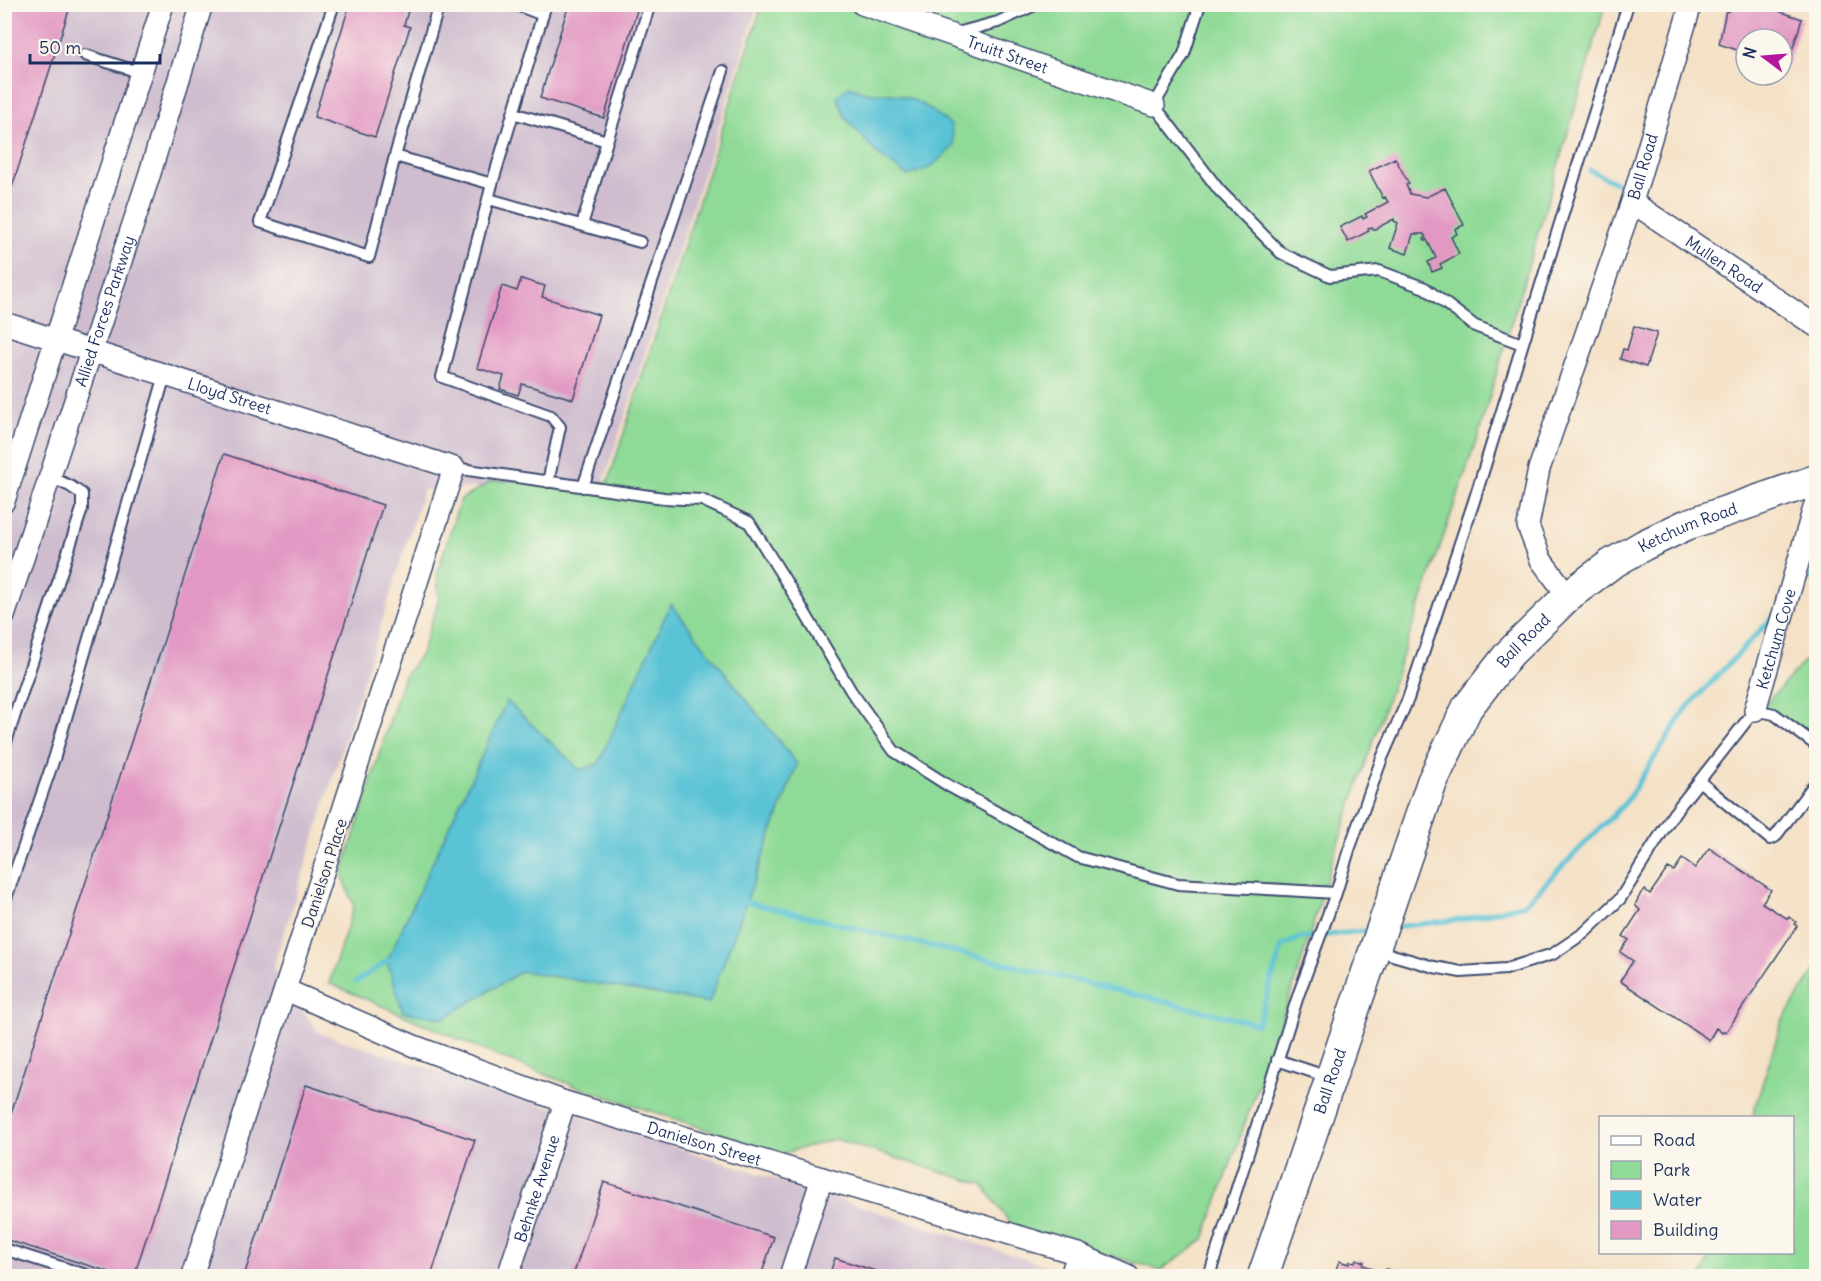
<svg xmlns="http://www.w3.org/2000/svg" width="1821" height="1281" viewBox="0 0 1821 1281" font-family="Delius,sans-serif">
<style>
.industrial{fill:#cfbdcf}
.green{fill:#8eda96;stroke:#54847a;stroke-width:1.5}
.water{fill:#5ac3d6;stroke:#3a799a;stroke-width:1.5}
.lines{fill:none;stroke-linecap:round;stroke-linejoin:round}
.stream{stroke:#5ac3d6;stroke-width:5}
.building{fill:#e298c3}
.service-casing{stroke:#3c4a6e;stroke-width:14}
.minor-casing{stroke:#3c4a6e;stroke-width:24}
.secondary-casing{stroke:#3c4a6e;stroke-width:33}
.service{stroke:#fff;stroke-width:10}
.minor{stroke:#fff;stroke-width:21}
.secondary{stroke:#fff;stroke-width:30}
.labels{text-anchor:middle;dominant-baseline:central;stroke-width:4.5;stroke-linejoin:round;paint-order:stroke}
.street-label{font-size:16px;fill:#1b2f5e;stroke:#fbf7ec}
</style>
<rect width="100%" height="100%" fill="#fbf7ec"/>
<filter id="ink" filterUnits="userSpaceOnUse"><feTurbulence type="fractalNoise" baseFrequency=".0167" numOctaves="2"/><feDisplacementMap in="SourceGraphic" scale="12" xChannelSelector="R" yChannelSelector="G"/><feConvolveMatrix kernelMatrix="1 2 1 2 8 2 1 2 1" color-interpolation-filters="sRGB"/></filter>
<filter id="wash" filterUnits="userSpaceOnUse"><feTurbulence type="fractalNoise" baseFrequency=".008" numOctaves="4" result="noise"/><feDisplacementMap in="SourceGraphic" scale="24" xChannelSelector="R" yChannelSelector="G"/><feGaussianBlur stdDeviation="1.35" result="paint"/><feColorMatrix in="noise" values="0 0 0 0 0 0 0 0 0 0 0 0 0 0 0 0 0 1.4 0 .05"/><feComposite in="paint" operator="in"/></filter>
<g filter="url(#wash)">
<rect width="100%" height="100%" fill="#f4e1c6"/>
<path class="industrial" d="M5 5H758L604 481 423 490 273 969 319 1033 1079 1276H5Z"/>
<path class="green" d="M1584 4 1604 10 1478 436 1333 858 1299 970 1204 1239 1161 1270 1014 1229 983 1185 835 1139 781 1154 575 1086 500 1057 329 983 354 906 342 874 403 678 421 654 439 599 437 574 460 500 492 481 608 482 762 5Z
M1816 649V747L1762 708Z
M1816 969V1276H1702L1710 1253 1792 1252V1118L1752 1117 1782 1021Z"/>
<path class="water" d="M850 86C871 97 877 91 897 95 919 99 934 112 951 125L954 146 931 167 908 176 877 154 845 117 837 96Z
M671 604 797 764 709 1003 522 971 444 1018 403 1012 387 961 507 701 580 770 598 764Z"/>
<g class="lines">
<path class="stream" d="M1590 170 1631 191
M1798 590 1816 571
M746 902 1258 1024 1282 946 1300 938 1372 930
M1393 927 1466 919 1525 904 1626 802 1686 709 1774 616
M356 982 387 961"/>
</g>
<g id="blocks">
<path class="building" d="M4 4H71L5 209H4Z
M350 4H388L408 11 404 25 410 27 375 137 314 117Z
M569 4H639L604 118 540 98Z
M1731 4H1758L1802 19 1787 66 1782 64V39H1746V53L1719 44 1726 10 1729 11Z
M1395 158 1409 184 1406 185 1410 194 1426 197 1445 188 1464 225 1455 229 1457 234 1451 237 1459 254 1440 264 1442 268 1432 272 1428 262 1436 258 1427 240 1425 241 1424 239 1426 238 1424 234H1413L1407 254 1390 248 1398 223 1394 221V219L1373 230 1372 227 1368 228 1369 231 1348 242 1340 227 1362 216 1363 219 1367 217 1365 214 1388 202 1385 197 1383 198 1369 171Z
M521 279 545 286 542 297 599 315 573 399 522 384 518 395 500 389 504 376 477 368 502 286 517 291Z
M1634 326 1657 333 1646 367 1620 359 1623 349 1627 350Z
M224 454 383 505 134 1276H122L4 1239V1135Z
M1709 848 1771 890 1762 903 1788 919 1789 917 1796 922 1794 924 1797 926 1726 1032 1724 1031 1722 1033 1716 1028 1709 1040 1620 981 1633 961 1620 952 1629 940 1623 936 1640 910 1635 905 1641 893 1645 890 1650 894 1668 868 1674 871 1682 859 1695 868Z
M306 1085 475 1140 431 1276H244Z
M604 1182 774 1237 761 1276H573Z
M835 1258 891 1276H829Z
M1356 1259 1364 1262 1363 1265 1372 1268 1371 1271 1377 1273 1379 1270 1385 1272 1386 1269 1393 1271 1392 1276H1334L1339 1261 1349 1264 1350 1261 1355 1262Z"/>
</g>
</g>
<g filter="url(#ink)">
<use href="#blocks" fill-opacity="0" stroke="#3c4a6e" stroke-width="1.5"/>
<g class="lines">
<g class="service-casing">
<path id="service" d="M334 4 260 222 369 257 395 156 492 184 546 4
M514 4 543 15
M1200 4 1184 54 1154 105 1219 190 1281 253 1330 276 1379 271 1425 288 1475 326 1522 344
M957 33 998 22 1037 4
M85 55 142 73
M513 113 607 141 650 4
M395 156 439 4
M492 184 442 377 551 416 560 427 548 482
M489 199 640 242
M582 225 607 141
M454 468 664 498 702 500 749 522 790 588 851 691 894 751 949 786 1078 857 1178 884 1336 893 1349 850 1382 758 1408 699 1474 501 1628 4
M583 487 723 71
M4 748 82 509V494L70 486 50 477
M1699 781 1770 839 1775 837 1816 782
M4 904 55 756 165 375
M1375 950 1434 967 1461 972 1506 969 1553 954 1584 933 1620 899 1674 813 1755 710 1774 714 1816 745
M1277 1060 1328 1077
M4 1249 89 1276
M1209 1276 1299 993 1336 893"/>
</g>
<g class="minor-casing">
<g id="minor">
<path id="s1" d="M862 4 1154 105"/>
<path id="s2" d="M1632 202 1816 326"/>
<path id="s3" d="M4 323 454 468 192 1276"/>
<path d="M4 501 163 4"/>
<path id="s4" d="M1568 596 1541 560 1528 526 1539 469 1632 202 1691 4"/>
<path id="s5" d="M4 616 149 176 202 4"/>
<path id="s6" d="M1755 710 1816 501"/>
<path id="s7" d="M286 990 414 1046 565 1102 1078 1254 1128 1276"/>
<path id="s8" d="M508 1276 565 1102"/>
<path d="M790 1276 822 1178"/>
<path d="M1071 1276 1078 1254"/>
</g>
</g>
<g class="secondary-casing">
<g id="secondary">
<path id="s9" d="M1263 1276 1432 782 1467 708 1509 654 1568 596 1611 564 1644 545 1686 525 1816 480"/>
</g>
</g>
<use href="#service" class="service"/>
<use href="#minor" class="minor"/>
<use href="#secondary" class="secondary"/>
</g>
</g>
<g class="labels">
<g class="street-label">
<text stroke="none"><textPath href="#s1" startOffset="154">Truitt Street</textPath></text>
<text stroke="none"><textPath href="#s4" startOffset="459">Ball Road</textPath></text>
<text stroke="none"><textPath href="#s2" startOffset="111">Mullen Road</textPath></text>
<text stroke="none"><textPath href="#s5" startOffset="321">Allied Forces Parkway</textPath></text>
<text stroke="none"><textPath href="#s3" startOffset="237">Lloyd Street</textPath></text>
<text stroke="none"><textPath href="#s9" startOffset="894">Ketchum Road</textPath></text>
<text stroke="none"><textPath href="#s6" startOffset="74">Ketchum Cove</textPath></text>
<text stroke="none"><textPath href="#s9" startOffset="692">Ball Road</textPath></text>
<text transform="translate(324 873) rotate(-72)">Danielson Place</text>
<text stroke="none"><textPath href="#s9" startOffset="206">Ball Road</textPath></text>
<text stroke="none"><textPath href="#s7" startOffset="446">Danielson Street</textPath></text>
<text stroke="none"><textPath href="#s8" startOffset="92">Behnke Avenue</textPath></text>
</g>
</g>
<rect width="1821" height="1281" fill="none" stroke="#fbf7ec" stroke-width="24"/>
<rect x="1599" y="1116" width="195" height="138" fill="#fbf7ec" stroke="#a1a7b3" stroke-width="1.5"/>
<rect x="1611" y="1136" width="30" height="9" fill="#ffffff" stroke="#a1a7b3" stroke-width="1.5"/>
<text x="1653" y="1146" font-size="18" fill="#1b2f5e">Road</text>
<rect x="1611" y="1161" width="30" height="18" fill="#8eda96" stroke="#a1a7b3" stroke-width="1.5"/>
<text x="1653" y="1176" font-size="18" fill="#1b2f5e">Park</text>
<rect x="1611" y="1191" width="30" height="18" fill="#5ac3d6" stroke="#a1a7b3" stroke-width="1.5"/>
<text x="1653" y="1206" font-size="18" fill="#1b2f5e">Water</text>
<rect x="1611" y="1221" width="30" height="18" fill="#e298c3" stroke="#a1a7b3" stroke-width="1.5"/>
<text x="1653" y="1236" font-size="18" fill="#1b2f5e">Building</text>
<g transform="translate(1764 57) rotate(286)"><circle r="28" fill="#fbf7ec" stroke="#a1a7b3" stroke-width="1.5"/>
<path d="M0-4.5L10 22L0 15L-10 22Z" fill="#b5179e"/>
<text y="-9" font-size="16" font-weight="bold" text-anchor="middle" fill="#1b2f5e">N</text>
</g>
<path d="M30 54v9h130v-9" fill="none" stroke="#1b2f5e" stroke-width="3"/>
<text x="39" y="54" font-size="18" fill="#1b2f5e" stroke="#fbf7ec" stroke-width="4.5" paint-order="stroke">50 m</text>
</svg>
